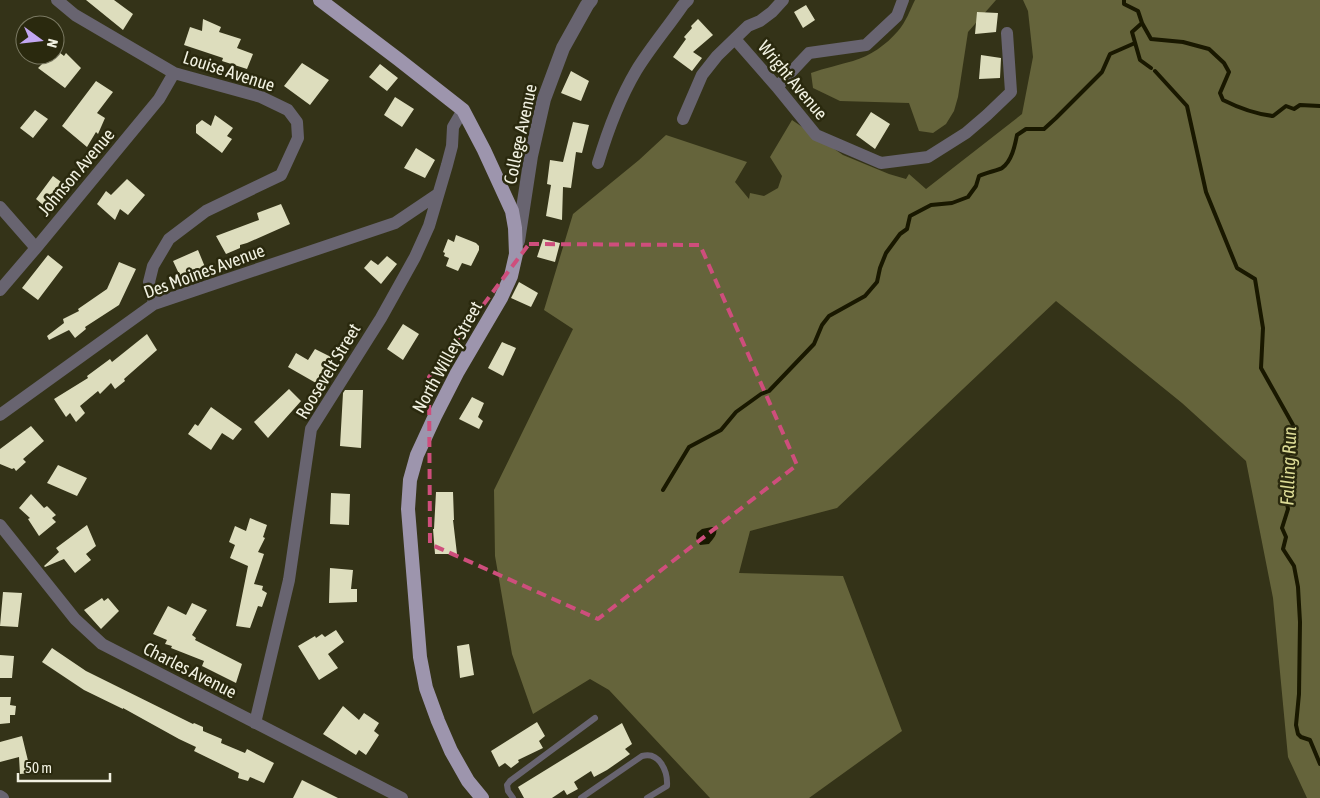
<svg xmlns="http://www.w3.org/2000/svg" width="1320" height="798" viewBox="0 0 1320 798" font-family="'Asap Condensed',sans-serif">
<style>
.forest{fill:#65643b}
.water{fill:#191800}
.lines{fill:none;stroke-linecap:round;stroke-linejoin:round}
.stream{stroke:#191800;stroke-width:4}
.building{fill:#ddddbd}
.service{stroke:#686470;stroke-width:6}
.minor{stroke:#686470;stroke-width:12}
.tertiary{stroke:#686470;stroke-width:14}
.primary{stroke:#9d95ad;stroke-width:14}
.marked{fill:none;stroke:#ce4e7c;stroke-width:4;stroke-dasharray:10 6;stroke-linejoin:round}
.labels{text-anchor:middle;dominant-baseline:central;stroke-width:5;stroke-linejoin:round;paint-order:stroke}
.street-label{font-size:18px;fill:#f1f1e1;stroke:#2a290e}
.water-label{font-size:19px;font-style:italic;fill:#dddc96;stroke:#2a290e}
</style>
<rect width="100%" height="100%" fill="#343318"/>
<path class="forest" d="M915 0H996L968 32 958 97 954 111 946 124 933 133 919 131 909 103 840 101 813 88 811 73C825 68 839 65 853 61 870 56 886 45 898 31 906 22 910 10 915 0Z
M1023 0H1320V798H1307L1288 757 1273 598 1246 461 1182 403 1056 301 837 508 750 531 739 573 843 576 902 731 809 798H710L609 690 590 679 533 714 512 654 495 556 494 490 573 329 544 310 573 214 639 160 666 135 747 162 735 182 749 199 750 193 764 196 778 188 782 176 770 157 792 120 843 155 889 174 906 179 909 174 926 189 1022 114 1033 57 1028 11Z"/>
<path class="water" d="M712 527 716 528C718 534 713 539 709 544L700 545 696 538 697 533 702 529Z"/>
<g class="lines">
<path class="stream" d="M1124 0V4L1138 11 1142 23 1132 32 1140 60 1151 68
M1142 23 1151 39 1183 42 1209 49 1224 63 1229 72 1220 93 1223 100C1239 108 1255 114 1273 116L1286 106 1294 109 1300 105 1320 106
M1155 71 1187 106 1206 192 1237 268 1255 279 1263 328 1261 368 1293 425 1283 482 1288 509 1282 528 1286 537 1283 549 1294 566 1298 587 1300 622 1299 694 1296 725 1298 734 1301 737 1310 740 1320 764
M663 490 689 447 721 430 736 412 761 394 769 391 814 344 822 325 829 316 865 296 877 282 880 268 886 253 900 234 907 229 910 216 931 205 952 203 968 197 976 186 979 176C985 173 999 170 1002 168 1012 161 1015 145 1017 135L1026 129H1044L1056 118 1102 72 1110 54 1135 43"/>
</g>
<path class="building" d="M86 0H114L133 14 123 30Z
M806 5 815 20 803 28 794 12Z
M977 12 998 13 996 32 975 34Z
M203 19 221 27 219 32 241 39 237 48 253 54 247 69 222 61 223 58 184 45 190 27 202 31Z
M698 19 713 35 693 52 702 58 692 71 673 57 686 39 684 37 692 28 691 26Z
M55 49 64 56 66 53 81 68 65 88 38 68 44 62 36 55H55Z
M981 55 1001 58 1000 78 979 79Z
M302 63 329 80 310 105 284 86Z
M380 64 398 78 387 91 369 77Z
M571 71 589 81 581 101 561 93Z
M96 81 113 92 97 113 105 118 98 134 96 132 87 147 62 126Z
M395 97 414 109 402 127 384 115Z
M35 110 48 119 33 138 20 128Z
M871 112 890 124 875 149 856 135Z
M215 115 233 128 227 136 232 139 222 153 196 133V125L202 120 211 126Z
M573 122 589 125 582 153 576 152 571 188 563 187 562 220 546 216 551 185 547 184 550 160 563 162Z
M416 148 435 160 425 178 404 168Z
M53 176 68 187 49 210 36 199Z
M127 179 145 195 128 215 120 209 115 220 97 204 106 191 111 195Z
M281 204 290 224 247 243 240 245V248L226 254 216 236 259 220 257 213Z
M456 235 476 243 479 246V250L471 266 462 263 458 271 446 266 449 258 444 256 445 253 443 252 448 239 454 242Z
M543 239 560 243 555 262 537 257Z
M198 250 205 267 180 276 173 261Z
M48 255 63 267 38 300 22 288Z
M387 256 397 264 381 284 364 268 371 260 378 265Z
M119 262 136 269 119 305 85 327 86 329 75 338 69 330 49 340 47 336 64 323 63 319 79 311 78 309 107 289Z
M519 282 538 293 531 307 511 298Z
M403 324 419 334 403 360 387 349Z
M147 334 157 350 124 379 125 381 115 389 111 383 100 394 98 391 80 406 85 413 76 422 70 413 66 417 54 399 88 378 87 376 110 359 112 362Z
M502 342 516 348 503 376 488 368Z
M315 349 331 357 316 383 288 367 296 353 308 360Z
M289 389 301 401 268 438 254 422Z
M345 390H363L361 448 340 446 343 393Z
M472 397 484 403 478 417 483 421 479 429 459 419Z
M211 407 242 429 233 440 222 433 211 450 188 434 195 424 198 426Z
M31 426 44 441 23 459 26 462 16 471 14 468 12 469 0 464V449Z
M58 465 87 478 77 496 47 483Z
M436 492H453L454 520H453L457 554H435L433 529H434Z
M331 493 350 494 349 525 330 524Z
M31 494 44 508 47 506 56 515 52 518 56 522 39 536 28 519 30 518 19 508Z
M250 518 267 525 263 537 265 538 258 552 264 554 254 584 263 586 262 590 267 593 262 607 258 606 250 628 236 626 248 566 230 558 235 545 229 542 235 526 246 531Z
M87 525 96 546 86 554 91 560 75 573 64 559 45 567 44 566 59 552 56 548Z
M330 568 353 570 351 589H357V602L329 603Z
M3 592 22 593 18 627 0 626Z
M102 598 104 601 108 598 119 611 101 629 84 610Z
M192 603 207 610 192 635 196 638 195 640 242 664 236 683 202 666 204 661 171 648 172 646 165 644 167 640 153 634 168 606 186 615Z
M336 630 344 642 328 654 338 668 319 680 298 646 315 636 316 638 322 634 325 637Z
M469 644 474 675 460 678 457 646Z
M52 648 86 671 193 724 194 723 203 727V731L222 739 221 743 245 753 247 749 274 763 264 783 250 777 248 781 238 778 239 773 194 751 196 747 179 739 123 708V709L84 690 42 662Z
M0 655 14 656 12 678H0Z
M0 697H11L10 705 16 706 15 715H10V723L0 724Z
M343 706 359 720 364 713 379 723 374 731 379 735 366 755 359 750 356 755 323 734Z
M537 722 545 736 539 741 543 748 518 760 519 762 511 768 505 763 499 767 491 751Z
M622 723 632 744 625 749 630 754 607 770 594 777 591 771 574 782 578 789 567 795 564 790 552 798H524L518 787Z
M22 736 31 773 20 774 19 757 0 762V742Z
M302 780 338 798H293Z"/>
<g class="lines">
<path class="service" d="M513 798 508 791 507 785 510 781 595 718
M581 798 642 756C659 751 668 771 667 786L647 798"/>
<path class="minor" d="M57 0 75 15 174 73 261 97 288 110 297 122 298 138 281 175 206 211 169 239 153 266 149 282 154 304
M735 39 777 87 816 135 881 163 928 157 966 133 987 115 1011 92 1007 33
M777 87 809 53 866 45 897 16 903 0
M683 119 702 75 717 56 748 26 760 21 772 12 783 0
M598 163C607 133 620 98 636 71 650 48 668 27 683 5L688 0
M0 207 36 248
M0 290 36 248 159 99 174 73
M0 415 154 304 395 223 438 194
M0 525 75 619 102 644 402 798
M255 723 289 580 311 429 381 318 415 257 429 226 447 165 452 146 453 127 463 110
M0 796 3 798"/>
<path class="tertiary" d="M518 241 531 156 544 99 563 48 587 5 591 0"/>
<path class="primary" d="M320 0 398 59 463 110 484 150 512 211 515 228 516 254 511 276 501 298 457 373 435 416 417 455 410 480 408 509 420 657 426 688 438 721 451 751 468 781 482 798"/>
</g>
<path class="marked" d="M529 244 700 245 797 465 598 619 430 544 429 377Z"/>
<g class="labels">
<g class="street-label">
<text transform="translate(229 71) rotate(18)">Louise Avenue</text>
<text transform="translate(793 80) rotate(50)">Wright Avenue</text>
<text transform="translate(520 134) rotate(-78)">College Avenue</text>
<text transform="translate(76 172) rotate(-50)">Johnson Avenue</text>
<text transform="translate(204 271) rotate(-20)">Des Moines Avenue</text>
<text transform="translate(447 357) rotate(-61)">North Willey Street</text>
<text transform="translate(328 371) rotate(-59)">Roosevelt Street</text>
<text transform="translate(190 670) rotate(27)">Charles Avenue</text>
</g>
<g class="water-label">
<text transform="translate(1288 466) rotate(-88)">Falling Run</text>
</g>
</g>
<g transform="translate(40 40) rotate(105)"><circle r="24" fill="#2a290e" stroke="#7a7962"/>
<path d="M0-4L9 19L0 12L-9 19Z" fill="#c3a7f2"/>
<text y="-8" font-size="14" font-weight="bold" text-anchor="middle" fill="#f1f1e1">N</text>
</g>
<path d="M18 773v8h92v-8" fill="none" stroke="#f1f1e1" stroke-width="2.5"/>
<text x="25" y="773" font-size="15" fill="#f1f1e1" stroke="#2a290e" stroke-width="4" paint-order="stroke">50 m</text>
</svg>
